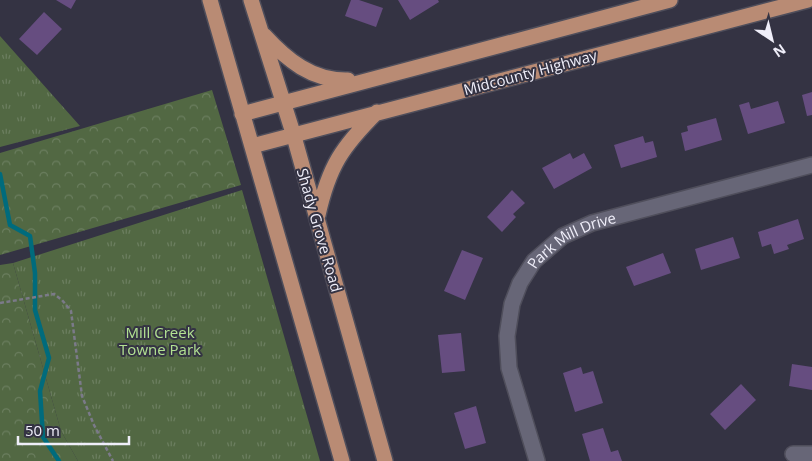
<svg xmlns="http://www.w3.org/2000/svg" width="812" height="461" viewBox="0 0 812 461" font-family="'Open Sans',sans-serif">
<style>
.forest{fill:url(#forest-crowns)}
.park{fill:url(#park-tufts)}
.lines{fill:none;stroke-linecap:round;stroke-linejoin:round}
.stream{stroke:#006b7c;stroke-width:4.5}
.building{fill:#664d80}
.street-casing{stroke:#4f4e5b;stroke-width:18}
.primary-casing{stroke:#4f4e5b;stroke-width:18}
.path{stroke:#7b7a89;stroke-width:2.5;stroke-dasharray:4 2.5;stroke-linecap:butt}
.street{stroke:#676677;stroke-width:15}
.primary{stroke:#b98b74;stroke-width:15}
.labels{text-anchor:middle;dominant-baseline:central;stroke-width:4;stroke-linejoin:round;paint-order:stroke}
.street-label{font-size:15px;fill:#efeef9;stroke:#343343}
.park-label{font-size:15px;fill:#b2e192;stroke:#343343}
</style>
<defs>
<pattern id="forest-crowns" width="20" height="18" patternUnits="userSpaceOnUse" patternTransform="scale(1.25)"><rect width="20" height="18" fill="#526843"/><path d="M2 6a3 3 0 1 1 6 0M12 15a3 3 0 1 1 6 0" fill="none" stroke="#6b7e5f"/></pattern>
<pattern id="park-tufts" width="24" height="20" patternUnits="userSpaceOnUse" patternTransform="scale(1.25)"><rect width="24" height="20" fill="#526843"/><path d="M3 7l-1-3M5 7V3M7 7l1-3M15 17l-1-3M17 17v-4M19 17l1-3" fill="none" stroke="#6b7e5f"/></pattern>
</defs>
<rect width="100%" height="100%" fill="#343343"/>
<path class="forest" d="M212 90 241 185 0 255V153Z
M13 263 61 431 78 461H0V265Z"/>
<path class="park" d="M0 36 80 126 0 147Z
M242 190 320 461H78L61 431 13 263Z"/>
<g class="lines">
<path class="stream" d="M0 174 10 225 30 236 35 273V310L49 358 40 391 43 437 59 461"/>
</g>
<path class="building" d="M56 0H76L71 9Z
M351 0H359L383 8 376 27 345 16Z
M398 0H438L439 2 410 20Z
M44 12 62 29 37 55 19 39Z
M812 92V115L807 116 802 95Z
M778 101 785 123 748 134 739 105 749 102 751 109Z
M716 118 722 140 685 151 681 133 688 131 687 126Z
M643 136 645 143 653 141 657 157 621 168 614 145Z
M570 153 573 159 584 153 592 168 554 189 542 168Z
M512 190 525 203 513 214 516 217 502 232 487 217Z
M798 219 804 239 787 245 789 249 774 254 771 244 762 247 758 232Z
M733 237 740 258 701 270 695 249Z
M462 250 483 258 465 300 444 291Z
M663 253 671 273 634 286 626 267Z
M461 333 465 371 442 373 438 335Z
M792 364 812 367V390L789 386Z
M581 367 583 374 593 371 603 403 575 412 563 373Z
M741 384 756 400 725 430 710 414Z
M476 406 486 443 465 449 454 413Z
M603 428 611 452 618 450 622 461H590L582 434Z"/>
<g class="lines">
<g class="street-casing">
<g id="street">
<path d="M793 454H812"/>
<path id="s1" d="M537 461 509 368 507 336 512 304 520 283 534 261 563 236 592 223 812 165"/>
</g>
</g>
<g class="primary-casing">
<path id="primary" d="M210 0 342 461
M251 0 293 133 385 461
M264 35C287 60 312 81 348 80
M242 114 670 0
M252 146 808 0
M318 215C329 166 342 147 377 112"/>
</g>
<path class="path" d="M0 303 54 294 62 300 71 311 82 396 94 425 113 461"/>
<use href="#street" class="street"/>
<use href="#primary" class="primary"/>
</g>
<g class="labels">
<g class="street-label">
<text transform="translate(530 72) rotate(-15)">Midcounty Highway</text>
<text transform="translate(320 230) rotate(74)">Shady Grove Road</text>
<text stroke="none"><textPath href="#s1" startOffset="254">Park Mill Drive</textPath></text>
</g>
<g class="park-label">
<text x="160" y="332">Mill Creek<tspan x="160" dy="17">Towne Park</tspan></text>
</g>
</g>
<g transform="translate(772 40) rotate(145)" stroke="#343343" stroke-width="4" paint-order="stroke">
<path d="M0-4L9 19L0 12L-9 19Z" fill="#efeef9"/>
<text y="-8" font-size="14" font-weight="bold" text-anchor="middle" fill="#efeef9">N</text>
</g>
<path d="M18 436v8h111v-8" fill="none" stroke="#efeef9" stroke-width="2.5"/>
<text x="25" y="436" font-size="15" fill="#efeef9" stroke="#343343" stroke-width="4" paint-order="stroke">50 m</text>
</svg>
